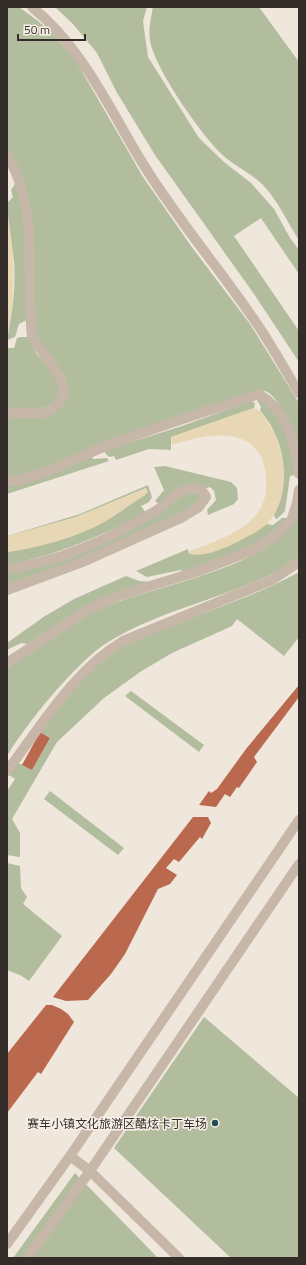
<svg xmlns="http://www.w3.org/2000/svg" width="306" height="1265" viewBox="0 0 306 1265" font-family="'Titillium Web','Noto Sans SC',sans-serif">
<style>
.green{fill:#b2bd9d}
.sand{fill:#e8d7b5}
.building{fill:#bb694e}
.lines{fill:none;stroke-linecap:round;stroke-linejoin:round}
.minor{stroke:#c6b7a9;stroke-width:10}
.poi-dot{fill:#214e52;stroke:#f8f0e8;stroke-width:1.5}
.labels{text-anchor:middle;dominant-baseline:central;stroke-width:3;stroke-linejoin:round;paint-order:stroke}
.poi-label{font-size:12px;fill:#342c28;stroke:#f8f0e8;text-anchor:end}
</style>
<rect width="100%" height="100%" fill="#efe6dc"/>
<path class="green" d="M7 7H19L38 21 55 36 76 61 143 177 191 246 250 324 299 403V454C293 438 282 397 265 391 261 390 257 391 253 392L36 471 7 479V418L43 415 68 396 67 384 64 375 46 355 34 331 33 257 7 149Z
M55 7H147L143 21 148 57 199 138 224 162 251 183 274 209 290 238 299 250V274L261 218 234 236 299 331V362L254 294 155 155 116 91 97 53 73 24Z
M153 7H259L299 62V240C287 222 278 200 262 184 251 173 236 167 225 157 203 138 154 68 150 40 148 29 151 18 153 7Z
M17 181 24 211 27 320 19 324 15 337 7 340C12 314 16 288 14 262 12 242 7 222 7 203L13 197 11 190Z
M20 337H29L36 353 54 374 61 392C48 416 30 406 7 410V348H14L17 338Z
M259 398 267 401 288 436 295 475 290 476 285 511 277 519 275 518 274 514C288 491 286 455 274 432 271 424 265 417 260 410L261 407 257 400Z
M251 401 255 403 254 408 171 437V450L149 449 116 460 114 456 109 457 105 453 106 450 182 426Z
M91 455 93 459 107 458 109 461 7 494V486Z
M165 466 231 482 237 488 238 499 234 504 208 515 207 510 216 500 214 491 210 487 204 489 200 487 159 504 155 501 164 490 154 467Z
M148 485 152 497 149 502 141 506 146 513C100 536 58 555 7 565V552C40 547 74 538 104 522 118 514 131 503 145 495L146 488 76 517 17 534 7 536 80 514Z
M189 492 200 494 202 499 192 509 106 549 7 588V572L62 558Z
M299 512V558C286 566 273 574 259 580 209 602 152 614 105 644 75 664 26 724 7 756V669C37 645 71 621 107 606 157 585 279 566 299 512Z
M282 518H289L287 522 253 546 184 573 181 570 147 577 136 571 188 549 189 554C219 552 242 541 267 524L273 525Z
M299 572V637L284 656 237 619 232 626 172 653 140 672 104 698 57 742 12 819 20 833V857L7 855V791L15 779 9 775 16 764H21L32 770 50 738 40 732C62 702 85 671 117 650 131 641 148 635 164 629 209 610 256 596 299 572Z
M126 576 139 581 151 582 80 610 27 644 21 643 7 650V643L45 616 74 599Z
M131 691 204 745 199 752 125 696Z
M50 791 124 848 118 855 44 799Z
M7 863 20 866 21 888 27 897 23 904 62 936 29 981 20 975 7 970Z
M204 1017 299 1098V1258H231L114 1148Z
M75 1173 158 1258H13Z"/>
<path class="sand" d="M7 210C15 254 16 295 7 339Z
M254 408C262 411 264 416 268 423 287 450 291 497 268 523 259 532 244 538 233 544 221 550 203 557 189 554L190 551C210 543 240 534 254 517 265 505 267 493 266 477 262 424 209 432 172 445L171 437Z
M146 488 148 492 145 495C131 503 118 514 104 522 74 538 40 547 7 552V536L76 517Z"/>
<path class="building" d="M299 685V697L254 757 257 762 239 788 237 787 230 797 225 794 216 807 199 805 209 791 211 793 217 789 246 749Z
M40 732 50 738 32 770 22 765Z
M193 817H208L211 823 202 839 200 837 179 862 174 859 166 868 177 875 170 884 158 889 125 954 111 974 88 1000 66 1001 53 997Z
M46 1005H52L61 1009 68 1014 74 1022 41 1074 38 1072 7 1113V1054Z"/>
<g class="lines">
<path class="minor" d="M32 7C85 50 110 111 145 167 178 220 218 267 253 318 270 342 284 368 299 393
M7 155C41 212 25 276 32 337 42 356 78 387 57 405 53 409 47 412 41 413 30 414 17 410 7 415
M7 482C41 478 73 459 104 447 155 427 208 411 259 394 286 410 296 444 299 474
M7 569C59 562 112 538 157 510 173 500 177 486 201 489L206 497 199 507 181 518 85 561 7 590
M7 663 89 609 118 596 199 571 253 550 274 537 291 521 297 503 299 490
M7 771C42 725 73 671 123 641L272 580 299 562
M70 1156 90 1171 179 1258
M7 1244 70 1156 299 820
M27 1258 90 1171 299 864"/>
</g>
<circle class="poi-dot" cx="215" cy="1123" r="4"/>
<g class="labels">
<g class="poi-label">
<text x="207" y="1123">赛车小镇文化旅游区酷炫卡丁车场</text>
</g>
</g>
<rect width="306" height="1265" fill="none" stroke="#342c28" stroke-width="16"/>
<path d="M18 34v6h67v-6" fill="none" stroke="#342c28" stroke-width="2"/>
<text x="24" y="34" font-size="12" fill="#342c28" stroke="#f8f0e8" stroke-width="3" paint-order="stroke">50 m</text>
</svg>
